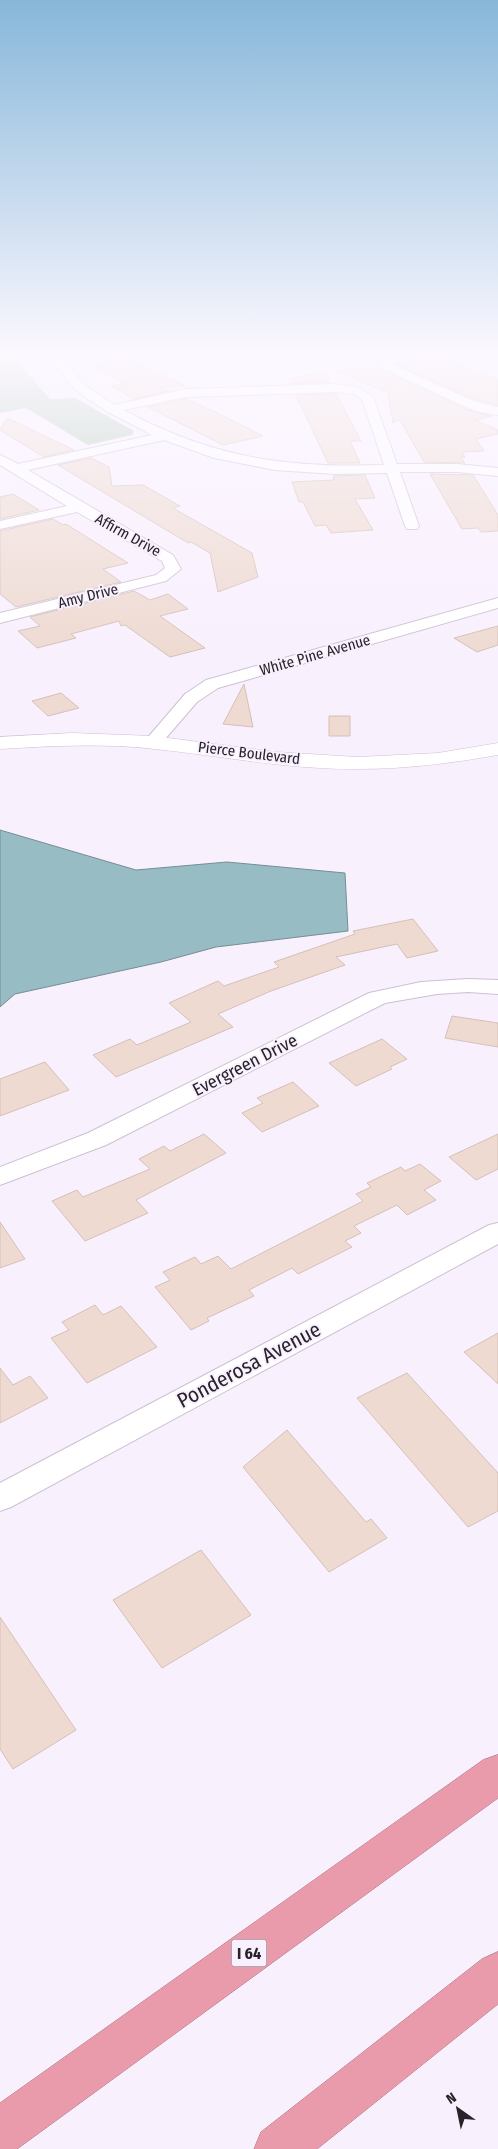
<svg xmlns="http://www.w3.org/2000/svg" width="498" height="2149" viewBox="0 0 498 2149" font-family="'Fira Sans Condensed',sans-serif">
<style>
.green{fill:#b0c9b4}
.water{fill:#97bcc3;stroke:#758e95}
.building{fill:#eedad1;stroke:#d4c0b8}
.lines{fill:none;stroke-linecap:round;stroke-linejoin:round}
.minor-casing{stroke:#ccc1d2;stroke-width:2}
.tertiary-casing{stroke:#ccc1d2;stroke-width:1}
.motorway-casing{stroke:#a6717e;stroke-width:1}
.minor{fill:#fff;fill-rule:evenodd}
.tertiary{fill:#fff;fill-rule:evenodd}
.motorway{fill:#ea9bab;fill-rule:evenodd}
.labels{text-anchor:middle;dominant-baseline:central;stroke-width:4;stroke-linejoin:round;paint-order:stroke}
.far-street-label{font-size:15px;fill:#272329;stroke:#f9f0fe}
.shield{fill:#f9f0fe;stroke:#666069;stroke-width:1}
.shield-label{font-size:16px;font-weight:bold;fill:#272329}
.street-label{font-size:18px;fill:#272329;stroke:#f9f0fe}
.near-street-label{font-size:21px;fill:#272329;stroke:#f9f0fe}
</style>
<rect width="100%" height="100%" fill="#f9f0fe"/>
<path class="green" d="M0 355H28L17 361 50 399 75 398 134 431 132 435 88 445 26 408 0 413Z"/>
<path class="water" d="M0 830 136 870 227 862 345 873 348 931 216 947 161 962 15 994 0 1007Z"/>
<path class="building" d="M429 355H436L498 380V405L475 399 397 365 425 359Z
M128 358 185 386 161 387 170 391 134 399 111 386 125 383 98 369H102L94 364Z
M378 368 465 409 491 416 475 420 498 430V434L476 439 484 451 462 452 465 457H461L465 463 424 462 400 420 393 423 388 393 335 370Z
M324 372 330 382 291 384 289 379Z
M336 394 361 441H350L360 463H328L296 395Z
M187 399 219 414 263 436 223 445 148 407Z
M7 418 74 450 44 457 0 430Z
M91 458 109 467 112 486 143 485 180 506 173 508 252 553 258 577 218 592 210 553 191 542 188 543 58 465Z
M430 474 473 475 498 515V531L481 532 478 528 462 529Z
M365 475 375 498 355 499 373 530 331 533 326 525 315 526 303 502H299L292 482 334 480 333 476Z
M13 494 39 510 0 519V497Z
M53 519 63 525 66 524 128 563 103 569 121 582 16 607 0 594V531Z
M134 591 150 600 168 594 188 609 160 616 205 648 170 657 125 625 121 626 119 621 71 634 76 638 37 648 18 631 40 626 30 617Z
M498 626V645L477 652 454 638Z
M244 684 253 727 223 724Z
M61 693 79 708 48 716 32 701Z
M329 716H350V736H329Z
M413 919 438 951 407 958 397 944 336 957 345 965 271 991 218 1014 233 1027 116 1077 93 1055 130 1039 137 1045 191 1022 169 1003 218 981 224 986 279 967 274 962 355 934 353 931Z
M452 1016 498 1023V1047L445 1038Z
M382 1039 407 1059 390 1067 392 1069 356 1086 329 1063Z
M45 1062 69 1090 0 1116V1079Z
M293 1082 319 1106 262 1132 242 1113 263 1103 257 1098Z
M204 1134 226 1153 136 1200 148 1213 85 1241 52 1201 77 1190 83 1197 150 1169 139 1159 164 1146 170 1151Z
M498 1134V1169L476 1180 449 1157Z
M420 1164 441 1181 424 1190 436 1200 407 1215 397 1205 354 1226 361 1233 345 1241 352 1247 298 1274 292 1268 249 1290 254 1296 207 1318 209 1321 191 1330 155 1287 170 1280 163 1272 195 1257 201 1264 218 1256 231 1269 363 1201 356 1194 371 1187 367 1183 401 1167 405 1171Z
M0 1222 25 1259 0 1268Z
M95 1305 103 1315 121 1306 157 1347 87 1383 51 1338 69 1330 62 1322Z
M498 1333V1384L464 1352Z
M0 1368 13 1385 30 1376 48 1398 0 1423Z
M407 1373 498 1473V1511L468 1527 357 1398Z
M287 1430 366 1522 371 1519 387 1538 329 1572 243 1467Z
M201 1550 251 1615 162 1668 113 1600Z
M0 1617 76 1730 13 1769 0 1749Z"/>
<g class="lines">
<g class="minor-casing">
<path id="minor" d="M49 355H61L83 384 114 405 186 389 335 384 357 387 373 397 397 464H457L498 468V476L457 472H400L419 526 417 529H407L405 526 387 473 335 474 275 470 214 458 164 440 28 470 173 555 181 569 166 581 0 623V613L156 575 165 568 162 561 77 512 0 529V521L67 506 0 465V455L18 464 152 435 108 412 82 395 71 385ZM335 392 354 394 362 399 384 465C286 468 211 458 124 410L186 397Z
M406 355H427L425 357 391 364 474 401 498 407V415L479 412 466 407 379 367 377 365 382 360Z
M498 598V608L218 688 197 702 159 746 153 747 147 746 144 742 185 694 206 680Z
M468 979 498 980V994L468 992 437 994 385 1003 106 1145 0 1185V1167L88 1133 369 993 421 982Z
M498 1223V1244L11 1507 0 1511V1483L489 1225Z"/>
</g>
<g class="tertiary-casing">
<path id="tertiary" d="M72 733 153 736 276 752 358 757 438 753 498 743V755C452 763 406 769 359 769 290 770 223 756 155 749 104 743 51 746 0 749V737Z"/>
</g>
<g class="motorway-casing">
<path id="motorway" d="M498 1755V1798L17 2149H0V2103L483 1760Z
M498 1952V2004L317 2149H254L261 2132 482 1959Z"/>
</g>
<use href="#minor" class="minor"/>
<use href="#tertiary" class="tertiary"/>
<use href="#motorway" class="motorway"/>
</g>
<linearGradient id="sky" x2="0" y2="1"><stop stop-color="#87b7d9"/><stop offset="0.54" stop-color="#fcf8ff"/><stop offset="1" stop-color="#fcf8ff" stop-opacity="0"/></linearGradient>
<rect width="498" height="655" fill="url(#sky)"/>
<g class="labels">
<g class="far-street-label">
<text transform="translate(128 535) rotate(29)">Affirm Drive</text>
<text transform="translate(88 596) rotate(-14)">Amy Drive</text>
<text transform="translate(315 655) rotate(-16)">White Pine Avenue</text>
<text transform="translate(249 753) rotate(7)">Pierce Boulevard</text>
</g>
<rect class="shield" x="231.5" y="1939.5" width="35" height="27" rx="4"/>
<g class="shield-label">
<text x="249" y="1953">I 64</text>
</g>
<g class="street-label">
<text transform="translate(245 1065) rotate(-27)">Evergreen Drive</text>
</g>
<g class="near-street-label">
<text transform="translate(249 1365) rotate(-28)">Ponderosa Avenue</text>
</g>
</g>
<g transform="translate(458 2109) rotate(327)" stroke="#f9f0fe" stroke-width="4" paint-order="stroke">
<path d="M0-4L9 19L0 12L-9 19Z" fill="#272329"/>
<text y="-8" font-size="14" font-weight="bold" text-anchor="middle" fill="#272329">N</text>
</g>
</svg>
